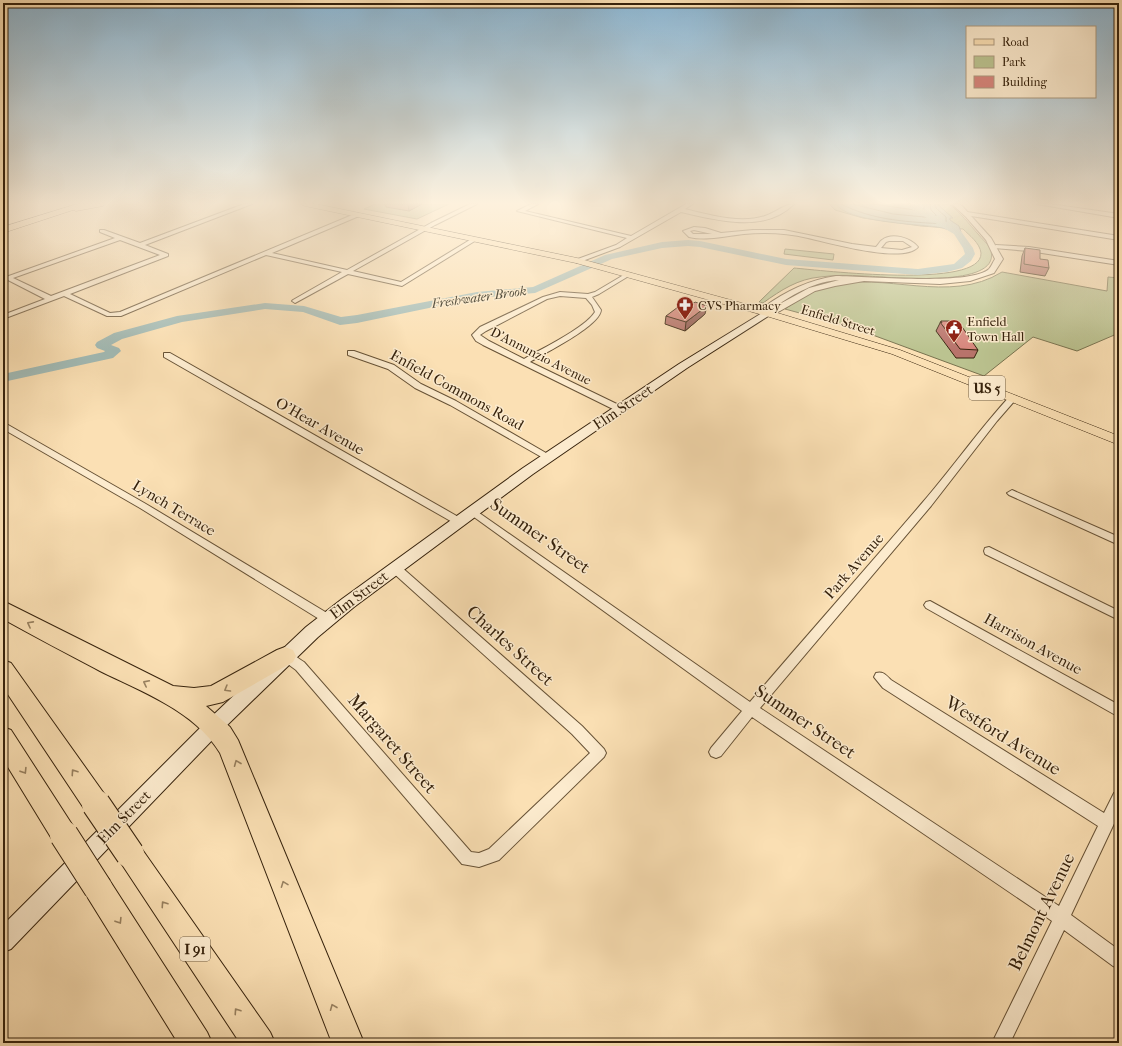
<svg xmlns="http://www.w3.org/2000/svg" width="1122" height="1046" viewBox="0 0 1122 1046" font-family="'IM FELL French Canon',serif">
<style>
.green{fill:#bbc390;stroke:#78724e}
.water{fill:#a2bbb6;stroke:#777e72}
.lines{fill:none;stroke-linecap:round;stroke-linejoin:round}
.shore{stroke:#6c6e61;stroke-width:1}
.river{fill:#a2bbb6;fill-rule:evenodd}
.minor-casing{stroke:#675236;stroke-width:2}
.tertiary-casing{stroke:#675236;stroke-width:2}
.secondary-casing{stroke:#36220c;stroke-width:2}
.primary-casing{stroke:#36220c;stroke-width:1}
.motorway-casing{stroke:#36220c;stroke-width:2}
.minor{fill:#fcebce;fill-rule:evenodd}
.tertiary{fill:#fcebce;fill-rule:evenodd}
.secondary{fill:#fcebce;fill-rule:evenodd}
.primary{fill:#fbe0b4;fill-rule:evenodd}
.motorway{fill:#fbe0b4;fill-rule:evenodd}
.motorway-bridge-casing{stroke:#36220c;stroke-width:30;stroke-linecap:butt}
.motorway-bridge{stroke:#fbe0b4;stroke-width:28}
.wall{fill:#b8736b;stroke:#36220c}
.shaded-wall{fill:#965e57;stroke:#36220c}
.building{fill:#d6867c;stroke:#36220c}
.oneway{stroke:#988160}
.labels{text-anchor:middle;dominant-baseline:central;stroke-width:3;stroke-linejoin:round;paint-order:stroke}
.far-water-label{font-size:13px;font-style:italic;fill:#56503f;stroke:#fcebce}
.far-poi-label{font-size:13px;fill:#36220c;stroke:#fcebce;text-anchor:start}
.far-street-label{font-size:13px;fill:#36220c;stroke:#fcebce}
.shield{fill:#fcebce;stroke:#715e46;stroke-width:1}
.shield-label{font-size:14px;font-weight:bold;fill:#36220c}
.street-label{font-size:15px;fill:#36220c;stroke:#fcebce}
.near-street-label{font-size:18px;fill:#36220c;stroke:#fcebce}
</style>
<rect width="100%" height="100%" fill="#fbe0b4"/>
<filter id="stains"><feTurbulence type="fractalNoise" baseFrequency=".005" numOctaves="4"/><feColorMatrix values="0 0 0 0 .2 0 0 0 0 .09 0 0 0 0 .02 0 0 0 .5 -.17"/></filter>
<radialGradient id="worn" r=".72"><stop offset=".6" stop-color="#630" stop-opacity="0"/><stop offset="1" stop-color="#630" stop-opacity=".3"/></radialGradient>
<path class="green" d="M375 204H449L417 219 364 209Z
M829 204H949C960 212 969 224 978 234 982 239 987 243 990 248 1007 291 882 276 863 276 849 275 835 275 820 277 798 279 781 290 763 303L759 302 794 268C818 270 983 290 981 253 980 243 969 235 963 229L921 226 863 218 835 210Z
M785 249 834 254 833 260 784 254Z
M1002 272 1107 291 1108 277 1119 278V333L1077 351 1033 337 984 376 851 327 785 309C799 299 811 291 828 286 884 271 949 305 1002 272Z"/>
<path class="water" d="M836 204H937L953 218H950V220L959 226 961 232C952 232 946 228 937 227 916 224 847 222 836 204Z"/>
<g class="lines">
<path class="shore" d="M841 204C874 221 910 222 946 224V217L936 208 935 204
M852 204 893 214 935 218 936 215 931 210 930 204
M873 204 922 211 924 210V204"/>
<path class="river" d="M903 204H915L960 230 973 248 975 254 971 261 962 268 947 272 918 275 786 265 700 247 688 246 662 248 612 259 535 293 477 298 357 323 340 325 303 312 265 309 182 322 122 339 111 345 119 348 121 351 113 358 3 382V374L104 352 105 351 97 348 95 345 97 342 114 333 177 316 265 303 304 306 341 317 357 315 477 292 533 287 605 255 662 242 688 240 700 241 786 259 918 269 954 264 965 254 963 248 954 234Z"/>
<g class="minor-casing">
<path id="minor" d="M244 204H252L145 245 168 254V256L70 294 110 313 120 312 357 213 359 214V216L272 253 347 270 431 223 470 204H477L435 225 353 271 401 282 473 238 478 239 402 286 348 274 295 303 292 301 293 300 342 272 266 255 121 316H107L64 296 3 319V315L45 299 6 279V277L115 238 100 232V230H104L140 243ZM120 240 160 255 51 296 13 278Z
M531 204H538L525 211 631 236 686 204H693L685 209C710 215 740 224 765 216 775 213 784 204 794 204 764 234 717 220 681 212L620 247 577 263 574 261 575 260 616 245 627 238 517 211Z
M1037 204H1050L1119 214V218Z
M967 212 1119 236V240L965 215V213Z
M694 227 705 228 721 233 753 230H784L852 244 876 247C878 245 880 241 882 240 892 232 911 238 918 247 903 264 830 243 808 238 787 233 766 232 744 234 726 236 707 241 689 237L683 231ZM694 230 712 234H693L690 231ZM889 241H903L912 247 902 250 881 248 886 242Z
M996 245 1029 247 1119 261V265L1029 251 994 248 993 247Z
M627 273 632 274 599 294 592 297 601 310C600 326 545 353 530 362L623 407 624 409 623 411H617L483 345 476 341 472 335 480 327 543 297 560 292 588 294 595 292ZM560 296 586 298 592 305 595 312C585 328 541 349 524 359L489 341 480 335 486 331 547 299Z
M348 351H354L394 365 421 384 456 401 553 457 548 460 545 459 450 405 415 388 388 369 348 355Z
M164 353H170L462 519 463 521 462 523H454L164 357Z
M1010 396H1016L1017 398 997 421 931 506 760 708 1059 906 1098 826 883 688 874 677 876 673C883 671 886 675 891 680L1104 813 1114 793 1119 791V813L1071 915 1119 950V968L1113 966 1064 930 1010 1043H992L1052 921 752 717 721 756 716 758 711 756 709 752 711 748 742 711 467 512 472 509 475 510 750 702C807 635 866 569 923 502 953 467 979 430 1010 396Z
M3 422 146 504 332 616 334 619 332 622 328 623 324 622 140 508 3 429Z
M1012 490 1119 537V545L1009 495 1007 493Z
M989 547 1119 611V620L985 554 984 551 985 548Z
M395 564 399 565 582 726 604 749 606 753 604 757 499 860 479 867 462 864 296 670 281 659 279 656 281 653C289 650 297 658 304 662L471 852 479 853 489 849 590 753 572 734 391 571 390 568 391 565Z
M930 601 1119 705V717L926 608 924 605 926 602Z"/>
</g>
<g class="tertiary-casing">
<path id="tertiary" d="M952 204H959L962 206 991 238 1003 259 994 273 970 281 940 284 864 281 835 286 815 291 780 311 767 315 763 313 764 307C786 291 809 280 836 276 864 276 971 286 989 269 991 267 993 262 995 259L986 240 966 217ZM839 280 809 288 776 306C794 294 816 281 839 280Z"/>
</g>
<g class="secondary-casing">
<path id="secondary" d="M767 310 770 311 772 313 770 315 687 368 533 474 354 607 318 637 220 732 11 949 3 952V925L208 720 306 627 342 599 523 468 679 364Z"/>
</g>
<g class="primary-casing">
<path id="primary" d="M77 204H104L103 206 76 211 73 210 3 233V227Z
M301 204H316L577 258 771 311 900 350 1119 436V445L892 354 763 315 576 263 305 206Z"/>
</g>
<g class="motorway-casing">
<path id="motorway" d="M3 601 173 686 194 688 211 686 277 650 285 647 293 650 296 656 293 662 223 702 206 706 230 727 238 740 364 1043H332L220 753C195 711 142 692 100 671 68 654 35 637 3 619Z
M3 660 11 663 105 795 109 804 105 813 96 816 87 813 3 687Z
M3 727 11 730 73 826 77 835 73 844 64 848 55 844 3 759Z
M130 841 139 845 270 1032 275 1043H240L121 863 117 854 121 845Z
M98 874 108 878 207 1032 212 1043H178L88 898 84 888 88 878Z"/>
</g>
<use href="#minor" class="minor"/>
<use href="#tertiary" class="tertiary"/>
<use href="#secondary" class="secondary"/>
<use href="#primary" class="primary"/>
<use href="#motorway" class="motorway"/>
<g class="motorway-bridge-casing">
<path id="motorway-bridge" d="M96 804 130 854
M64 835 98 888"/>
</g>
<use href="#motorway-bridge" class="motorway-bridge"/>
</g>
<path class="wall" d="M385 204H422L409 211 386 207Z
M1025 248 1040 259 1049 268 1045 276 1020 272 1022 256Z
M705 314 685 331 665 324 666 316Z
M941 321 978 350 974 358H956L936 331Z"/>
<path class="shaded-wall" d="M408 204H422L409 211Z
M707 306 705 314 685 331 686 322Z"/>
<path class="building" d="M1025 248 1040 250V259L1048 260 1049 268 1024 264Z
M686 301 694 303 695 302 707 306 686 322 666 316Z
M941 321H958L978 350 960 349 940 322 942 323Z"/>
<defs><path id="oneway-chevron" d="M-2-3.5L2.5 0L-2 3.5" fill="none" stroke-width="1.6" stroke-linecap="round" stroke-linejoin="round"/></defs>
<g class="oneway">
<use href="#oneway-chevron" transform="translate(30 624) rotate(-152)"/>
<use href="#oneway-chevron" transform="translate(146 683) rotate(-153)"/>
<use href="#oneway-chevron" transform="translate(227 689) rotate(150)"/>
<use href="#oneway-chevron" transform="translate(237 763) rotate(-112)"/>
<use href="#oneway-chevron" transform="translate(24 771) rotate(58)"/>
<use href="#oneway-chevron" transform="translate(74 772) rotate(-124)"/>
<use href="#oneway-chevron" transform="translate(284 884) rotate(-111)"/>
<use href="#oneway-chevron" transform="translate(164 904) rotate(-124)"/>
<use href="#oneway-chevron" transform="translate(119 921) rotate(58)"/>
<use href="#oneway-chevron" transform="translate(333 1007) rotate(-112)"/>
<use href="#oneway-chevron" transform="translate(237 1011) rotate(-124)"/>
</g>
<linearGradient id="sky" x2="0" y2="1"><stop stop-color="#8cb7d4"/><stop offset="0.58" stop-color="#fdf1dd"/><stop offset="1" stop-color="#fdf1dd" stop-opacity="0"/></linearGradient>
<rect width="1122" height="350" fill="url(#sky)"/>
<defs>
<g id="pharmacy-pin" transform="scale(0.9)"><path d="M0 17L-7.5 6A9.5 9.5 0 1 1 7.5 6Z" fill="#8f2418" stroke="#fcebce"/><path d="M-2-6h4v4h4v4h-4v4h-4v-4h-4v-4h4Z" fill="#fff"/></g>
<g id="civic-pin" transform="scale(0.9)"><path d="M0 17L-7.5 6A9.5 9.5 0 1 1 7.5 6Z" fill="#8f2418" stroke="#fcebce"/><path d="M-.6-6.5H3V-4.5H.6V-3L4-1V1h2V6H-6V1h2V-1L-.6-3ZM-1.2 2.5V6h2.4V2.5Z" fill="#fff"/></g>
</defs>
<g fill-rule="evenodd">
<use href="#pharmacy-pin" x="685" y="305"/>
<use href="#civic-pin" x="954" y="328"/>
</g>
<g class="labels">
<g class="far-water-label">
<text transform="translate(479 297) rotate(-8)">Freshwater Brook</text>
</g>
<g class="far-poi-label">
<text x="698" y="305">CVS Pharmacy</text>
<text x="967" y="321">Enfield<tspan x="967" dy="15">Town Hall</tspan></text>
</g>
<g class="far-street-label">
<text transform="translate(838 320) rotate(17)">Enfield Street</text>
<text transform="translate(541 356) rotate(27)">D'Annunzio Avenue</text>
</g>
<g class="shield">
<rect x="969" y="376" width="36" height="24" rx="3"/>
<rect x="180" y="937" width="30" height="24" rx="3"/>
</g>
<g class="shield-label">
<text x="987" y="388">US 5</text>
<text x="195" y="949">I 91</text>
</g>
<g class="street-label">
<text transform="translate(457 390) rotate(29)">Enfield Commons Road</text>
<text transform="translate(623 407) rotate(-34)">Elm Street</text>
<text transform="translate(320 426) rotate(30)">O'Hear Avenue</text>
<text transform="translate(174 508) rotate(31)">Lynch Terrace</text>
<text transform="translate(854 566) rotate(-49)">Park Avenue</text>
<text transform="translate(359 595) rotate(-37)">Elm Street</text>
<text transform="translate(1033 644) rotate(29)">Harrison Avenue</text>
<text transform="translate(124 817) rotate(-45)">Elm Street</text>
</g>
<g class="near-street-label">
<text transform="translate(540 536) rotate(35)">Summer Street</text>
<text transform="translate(510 646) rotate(42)">Charles Street</text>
<text transform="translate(805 722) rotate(34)">Summer Street</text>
<text transform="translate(1003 736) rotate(32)">Westford Avenue</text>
<text transform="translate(392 744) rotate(49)">Margaret Street</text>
<text transform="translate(1042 912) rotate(-64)">Belmont Avenue</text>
</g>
</g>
<rect width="1122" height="1046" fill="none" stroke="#fbe0b4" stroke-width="16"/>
<rect x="4" y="4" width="1114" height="1038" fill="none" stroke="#36220c" stroke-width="2"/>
<rect x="8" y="8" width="1106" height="1030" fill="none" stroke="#36220c"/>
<rect x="966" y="26" width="130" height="72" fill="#fcebce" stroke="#ad9b80"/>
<rect x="974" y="39" width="20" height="6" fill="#fbe0b4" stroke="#ad9b80"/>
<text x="1002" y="46" font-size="12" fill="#36220c">Road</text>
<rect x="974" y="56" width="20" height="12" fill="#bbc390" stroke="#ad9b80"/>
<text x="1002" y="66" font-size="12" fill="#36220c">Park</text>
<rect x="974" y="76" width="20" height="12" fill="#d6867c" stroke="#ad9b80"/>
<text x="1002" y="86" font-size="12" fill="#36220c">Building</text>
<rect width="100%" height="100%" filter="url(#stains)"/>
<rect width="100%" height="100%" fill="url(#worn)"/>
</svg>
